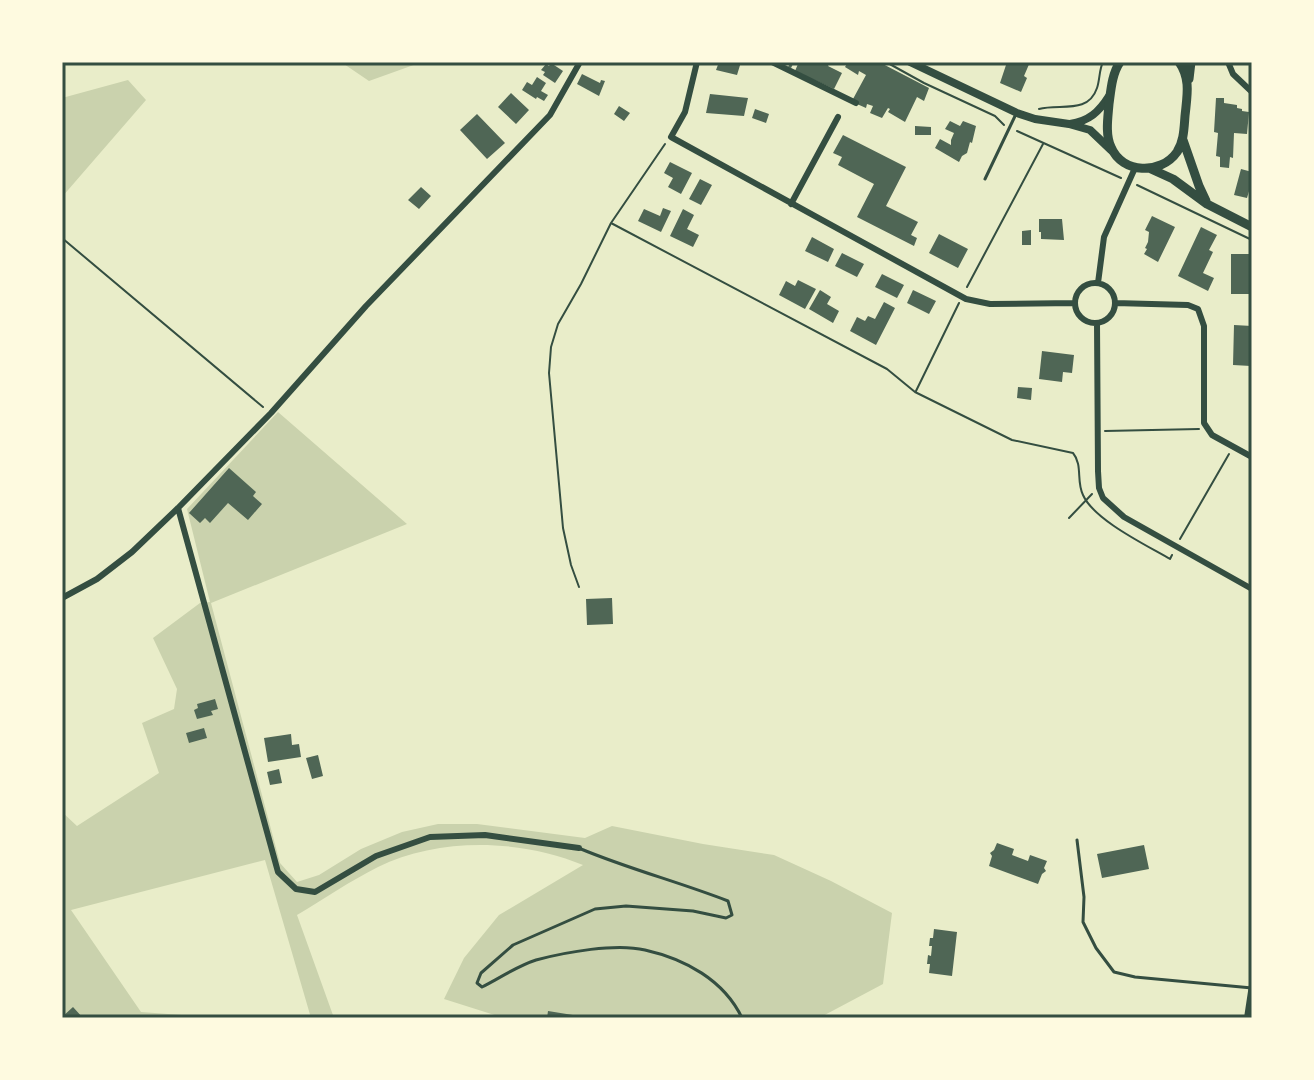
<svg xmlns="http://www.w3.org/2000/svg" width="1314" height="1080" viewBox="0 0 1314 1080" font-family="'Golos Text',sans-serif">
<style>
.green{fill:#cad2ad}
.building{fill:#4f6655}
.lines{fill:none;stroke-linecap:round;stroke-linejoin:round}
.path{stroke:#344e41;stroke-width:2}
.service{stroke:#344e41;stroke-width:3}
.minor{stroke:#344e41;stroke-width:6}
.tertiary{stroke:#344e41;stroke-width:8}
.secondary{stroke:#344e41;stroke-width:9}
.neatline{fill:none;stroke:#344e41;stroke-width:3}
</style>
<rect width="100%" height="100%" fill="#e9edc9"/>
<path class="green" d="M341 62H422L369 81Z
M128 80 146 100 62 197V98Z
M278 412 407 524 211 603 280 863 297 882 319 875 361 849 402 832 438 824H477L585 838 612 826 703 844 774 855 831 881 892 913 883 984 819 1018H504L444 999 464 958 499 915 583 865C522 839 438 837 378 867 350 881 324 899 297 915L334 1018H311L265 860 71 910 141 1012 222 1018H62V812L77 826 159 773 142 723 174 709 177 689 153 638 200 603 210 602 187 509Z"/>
<path class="building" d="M719 62H741L737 75 716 70Z
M791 62H807L806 64 809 65 810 62H824L829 64 828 66 842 73 834 89 795 71 798 64 794 62 791 68 788 67Z
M848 62H879L929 88 924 101 917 97 905 122 888 112 890 109 888 108 882 118 870 113 873 106 867 104 866 108 857 104 853 99 866 75 859 71 858 75 845 67Z
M1007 62H1030L1024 76 1027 78 1021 92 1000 83Z
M551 63 563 71 555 83 543 75 545 72 541 70 546 64 549 66Z
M582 74 600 83 601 80 605 81 599 96 577 84Z
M537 77 546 83 541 91 548 95 544 101 537 97 536 99 522 90 527 82 532 85Z
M511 93 529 110 516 124 498 107Z
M710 94 748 98 744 116 706 113Z
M1216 98H1224V103L1237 105V108L1242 109V111L1249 112 1247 134 1234 133 1233 158 1230 157 1229 168 1220 167V157L1216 156 1218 133 1214 132Z
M619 106 630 113 624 121 614 114Z
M755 109 769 114 766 123 752 118Z
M477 114 505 143 487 159 460 130Z
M950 121 960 126 963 121 976 126 972 143 970 142 967 153 962 156 959 162 935 148 940 139 951 145V140L954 133 945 129Z
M915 126 931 127V135H915Z
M843 135 906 167 886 206 918 222 911 235 917 238 914 246 857 217 874 184 838 165 842 157 833 153Z
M670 162 692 173 681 194 668 187 673 178 664 173Z
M1241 169 1252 172V181L1247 198 1234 195Z
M700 179 712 185 701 205 689 199Z
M421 187 431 196 419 209 408 200Z
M663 208 671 211 661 232 638 221 644 209 660 216Z
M683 209 694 215 687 229 699 235 693 247 670 236Z
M1152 216 1175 227 1158 262 1144 254 1147 249 1145 248 1148 242 1149 232 1145 230Z
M1039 219H1062L1064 240 1041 239V232H1039Z
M1201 227 1217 235 1209 250 1213 252 1203 273 1214 278 1208 291 1178 276Z
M1031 230V245H1022V231Z
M939 234 968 249 958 268 929 253Z
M812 237 834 249 828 262 805 251Z
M842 253 864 264 857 277 835 266Z
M1231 254H1249V294H1231Z
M882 274 904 285 897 298 875 287Z
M798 280 816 289 805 309 779 295 786 281 795 286Z
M820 290 831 297 827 304 839 311 833 323 809 309Z
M913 290 936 301 929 314 907 303Z
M884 302 895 308 876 345 850 331 857 317 865 321 868 316 875 319Z
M1234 325 1252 326 1251 366 1233 365Z
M1042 351 1074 355 1072 373 1063 372 1062 382 1039 379Z
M1018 387 1032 388 1031 400 1017 398Z
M229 468 256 492 253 496 262 504 248 520 228 503 210 523 205 518 200 523 189 513Z
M612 598 613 624 587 625 586 599Z
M215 699 218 709 211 711 213 715 197 719 194 710 198 708 197 704Z
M204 728 207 738 189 743 186 733Z
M291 734 292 745 299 744 301 757 268 762 264 738Z
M318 755 323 776 312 779 306 758Z
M279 769 282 783 270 785 267 772Z
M997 843 1014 849 1012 855 1028 861 1030 855 1047 861 1044 868 1046 871 1042 874 1038 884 989 866 992 856 990 853 994 850Z
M1144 845 1149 869 1102 878 1097 854Z
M934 929 957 932 952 976 929 973 930 964H927L928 955 931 956 932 946H929L930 938H933Z
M73 1007 83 1018H62V1017Z
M548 1011 579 1016V1018H547Z"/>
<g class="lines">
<path class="path" d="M886 62 924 83 995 116 1004 125
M1039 109C1059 103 1088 115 1097 88 1100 79 1099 70 1103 62
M1017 131 1121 178
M1137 185 1252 240
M611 223 887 369 915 392 1012 440 1073 453C1083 465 1076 481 1083 495 1094 520 1146 545 1170 559L1172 555
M62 238 263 407
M967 287 1043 144
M916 391 959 303
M1105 431 1199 429
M1069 518 1092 494
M1180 539 1229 454
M579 587 571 565 563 528 549 373 551 347 558 324 581 284 611 223 665 144"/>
<path class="service" d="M985 179 1016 114
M1077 840 1084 897 1083 922 1096 948 1114 972 1135 977 1252 988
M581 849C629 869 679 882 728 901L732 915 726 918 693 911 626 906 595 909 513 945 481 973 477 983 482 987C500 978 517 966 536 960 566 952 616 943 645 950 685 959 724 980 742 1018"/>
<path class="minor" d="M697 62 685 112 671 137 966 299 990 304 1075 303
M772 62 856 103
M1228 62 1233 74 1252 92
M791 204 838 117
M1098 283 1104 237 1135 168
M1075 303a20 20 0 1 1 40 0a20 20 0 1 1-40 0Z
M1115 303 1188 305 1198 309 1204 326V423L1212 435 1252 457
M1097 323 1098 471 1099 488 1103 498 1124 517 1252 589
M178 508 278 872 296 889 315 892 376 856 430 837 485 835 579 848
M62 598 97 579 132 552 178 508 271 413 366 306 550 115 580 62
M1247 1018 1252 985"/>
<path class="tertiary" d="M910 62 1017 113 1035 119 1069 124 1090 130 1111 150
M1070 124C1089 121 1099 112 1109 96"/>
<path class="secondary" d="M1120 62C1112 74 1111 89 1109 104 1108 117 1105 134 1111 147 1122 174 1161 175 1177 152 1184 141 1184 128 1185 116 1187 96 1191 79 1179 62
M1189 79 1191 62
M1183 140 1199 186 1206 201
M1151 169 1173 179 1207 204 1252 227"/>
</g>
<rect width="1314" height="1080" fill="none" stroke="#fefae0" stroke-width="128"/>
<rect x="64" y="64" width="1186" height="952" class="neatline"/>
</svg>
